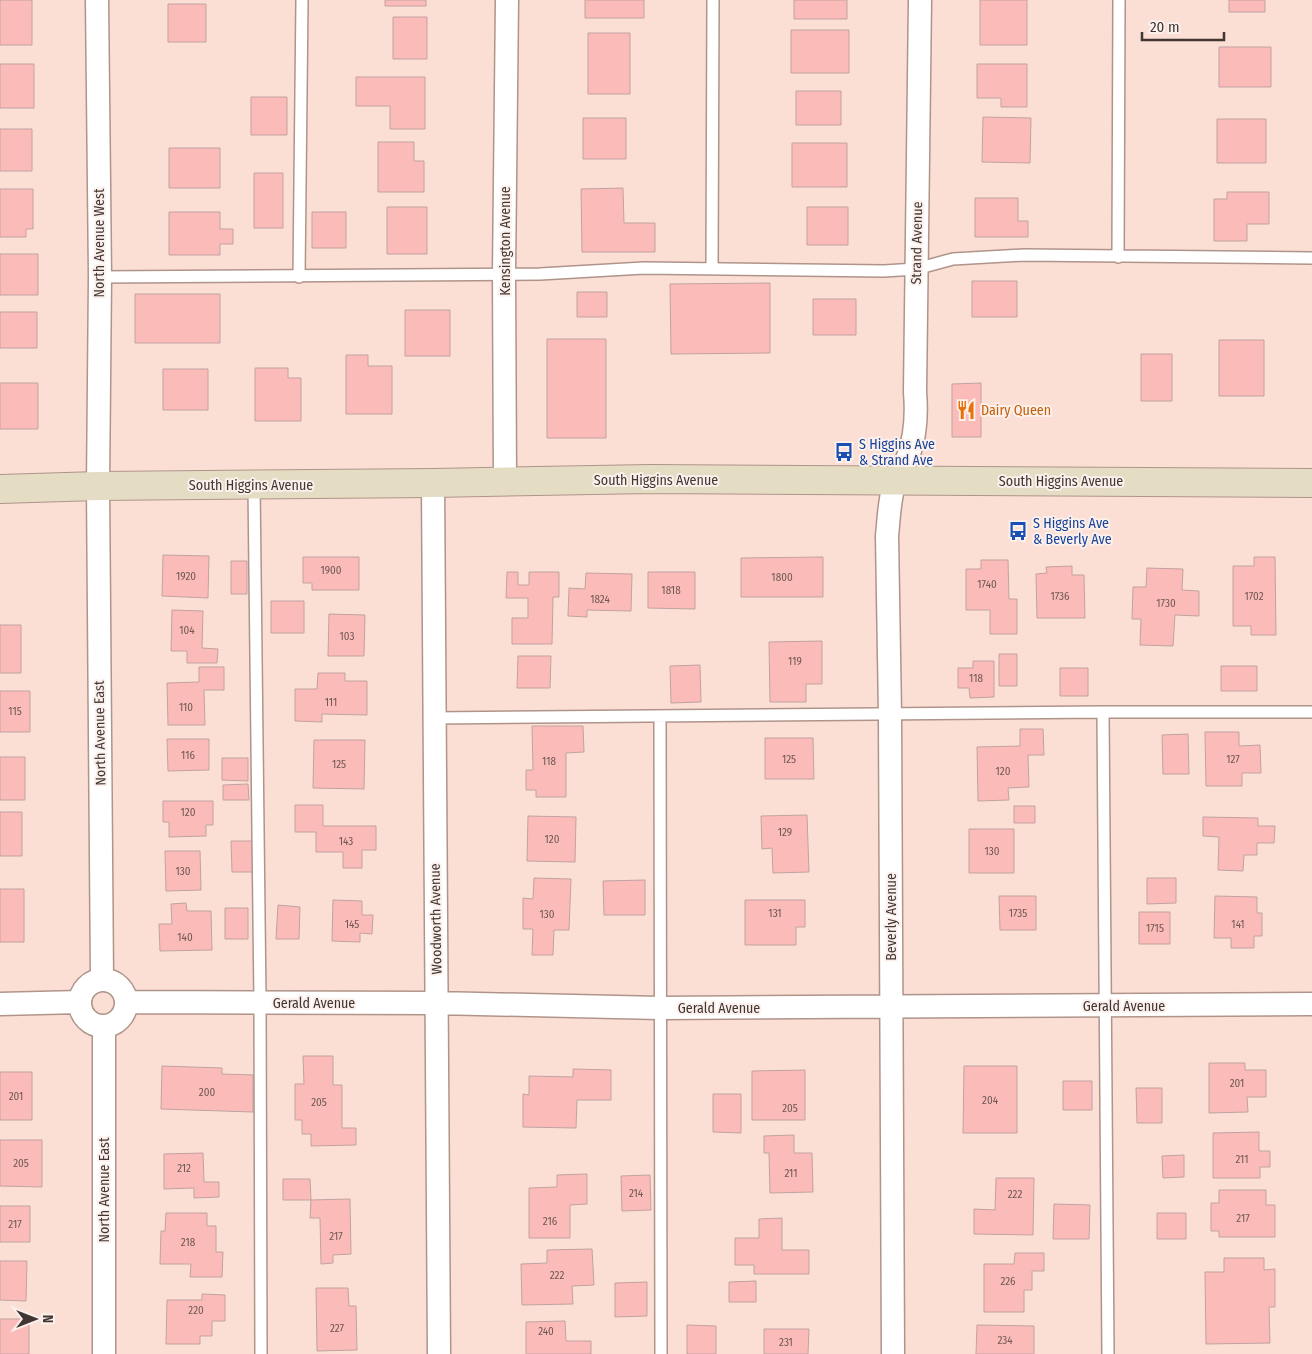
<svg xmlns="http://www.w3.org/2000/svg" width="1312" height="1354" viewBox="0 0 1312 1354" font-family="'Fira Sans Condensed',sans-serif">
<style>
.building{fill:#fbbcb9;stroke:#c1a2a1}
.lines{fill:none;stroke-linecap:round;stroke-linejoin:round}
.service-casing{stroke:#af948a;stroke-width:14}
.minor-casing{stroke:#af948a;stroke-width:25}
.secondary-casing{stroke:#af948a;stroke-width:30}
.service{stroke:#fff;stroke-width:11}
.minor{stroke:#fff;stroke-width:22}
.secondary{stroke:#e4dcc3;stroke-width:28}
.labels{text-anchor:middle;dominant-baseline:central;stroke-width:4;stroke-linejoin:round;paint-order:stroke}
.number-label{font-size:11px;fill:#705854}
.street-label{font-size:14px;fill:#413632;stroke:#fcf0ec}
.food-label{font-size:14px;fill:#c56008;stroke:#fcf0ec;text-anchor:start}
.transit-label{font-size:14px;fill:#164399;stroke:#fcf0ec;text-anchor:start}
</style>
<rect width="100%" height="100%" fill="#fcdfd4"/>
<path class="building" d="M0 0H32V45H0Z
M385 0H426V6H385Z
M585 0H644V18H585Z
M794 0H847V19H794Z
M980 0H1027V45H980Z
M1229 0H1265V12H1229Z
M168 4H206V42H168Z
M393 17H427V59H393Z
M791 30H849V73H791Z
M588 33H630V94H588Z
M1219 47H1271V87H1219Z
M0 64H34V108H0Z
M977 64H1027V107H1001V98H977Z
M356 77H425V129H390V106H356Z
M796 91H841V125H796Z
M251 97H287V135H251Z
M983 117 1031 118 1030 163 982 162Z
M583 118H626V159H583Z
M1217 119H1266V163H1217Z
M0 129H32V171H0Z
M378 142H414V161H424V192H378Z
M792 143H847V187H792Z
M169 148H220V188H169Z
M254 173H283V228H254Z
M623 188 624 223H655V252H582L581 189Z
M0 189H33V229H26V237H0Z
M1227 192H1269V224H1247V241H1214V199H1227Z
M975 198H1018V221H1028V237H975Z
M387 207H427V254H387Z
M807 207H848V245H807Z
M169 212H220V229H233V244H220V255H169Z
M312 212H346V248H312Z
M0 254H38V295H0Z
M972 281H1017V317H972Z
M770 283V353L671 354 670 284Z
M577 292H607V317H577Z
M135 294H220V343H135Z
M813 299H856V335H813Z
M405 310H450V356H405Z
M0 312H37V348H0Z
M547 339H606V438H547Z
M1219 340H1264V396H1219Z
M1141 354H1172V401H1141Z
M346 355H368V366H392V414H346Z
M255 368H288V378H301V421H255Z
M163 369H208V410H163Z
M0 383H38V429H0Z
M981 383V437H952V384Z
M163 555 209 556 208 598 162 596Z
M303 557H359V590H312V583H303Z
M823 557V597H741V558Z
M1254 557H1275L1276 635H1251V626H1233V566H1254Z
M981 560H1008L1009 599H1017V634H990V610H966V569H981Z
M231 561H247V594H231Z
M1072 566V575H1084L1085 618H1037L1036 574 1047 573 1046 567Z
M1147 568 1183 569 1182 590 1199 591V616L1175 615 1173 646 1140 645 1141 619H1132L1133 587H1146Z
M507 572H518V585H529V572H559V597H553L552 644H512V618H528V598H506Z
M648 572H695V609L648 608Z
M586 573 632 574 631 611 587 610V617L568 616 569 588 585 589Z
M271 601H304V633H271Z
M172 610 203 611 202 648 218 649 217 663H187V651H171Z
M329 614 365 615 364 656H328Z
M0 625H21V673H0Z
M822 641V684H806V702H770L769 642Z
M999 654H1017V686H999Z
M518 656H551L550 688H517Z
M973 661H994V697L970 698 969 688H958V668H973Z
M700 665 701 702 671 703 670 666Z
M1221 666H1257V691H1221Z
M199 667H224V690H204L205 725H168L167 683 199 682Z
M1060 668H1088V696H1060Z
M318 673H345V681H367V715L322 714V722L295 721V689H317Z
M0 691H30V732H0Z
M532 726H583L584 752 566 753V797H536V790H526V770H533Z
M1020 729H1043L1044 755H1028L1029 787 1008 788 1009 800 978 801 977 747 1020 746Z
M1205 732H1239V746L1260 745 1261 773H1242V786H1206Z
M1188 734 1189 774H1163L1162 735Z
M765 738H813L814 779H765Z
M167 739H209V770L168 771Z
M314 740H365L364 789 313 788Z
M0 757H25V800H0Z
M222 758H248V781L222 780Z
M248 784 249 800H223V785Z
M163 801H213V825H206V836L169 837V822H163Z
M295 805H323V826H376V850H362V868H343V852H316V832H295Z
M1014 806H1035V823H1014Z
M0 812H22V856H0Z
M807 815 809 872 773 873 772 848 762 849 761 816Z
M528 816 576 817 575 862 527 861Z
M1203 817 1258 818V826H1275L1274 843H1257V855H1244L1243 871 1218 870 1219 837 1203 836Z
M969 829H1014V873H969Z
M231 841H252L253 872H232Z
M165 851H200L201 890 166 891Z
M534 878 571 879 569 930H554L553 955H532L533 929H523V898L533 899Z
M1147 878H1176V903L1147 904Z
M645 880V915H604L603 881Z
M0 889H24V942H0Z
M999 896H1036V930H1000Z
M1215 896 1257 897V913H1262V936H1254V948H1231V938H1214Z
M333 900 362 901V915H373L372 934 360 933V942L332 941Z
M745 900H805V927H796V945H745Z
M186 903 187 911H211L212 950 160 951 159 924H172L171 904Z
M278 905 300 907 299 939H276Z
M225 908H248V939H225Z
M1139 912H1170V944H1139Z
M303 1056H333V1085H342V1128H356V1145L311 1146V1134H302V1120H295V1084H304Z
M1209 1063H1245V1070H1266V1097H1247L1248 1112 1209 1113Z
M162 1066 222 1068V1074L253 1075V1112L161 1109Z
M964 1066H1017V1133H963Z
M573 1069 611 1070V1100H577L576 1128 523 1127V1094L529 1095V1076L573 1077Z
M805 1070V1120H752V1071Z
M0 1072H32V1120H0Z
M1063 1081H1092V1110H1063Z
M1136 1088H1162V1123H1137Z
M713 1094H741V1133L713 1132Z
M1259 1132V1151H1270V1167H1260V1178H1213V1133Z
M794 1135V1153H812L813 1192 770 1193 769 1153H764V1136Z
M0 1140H42V1187L0 1186Z
M203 1153 204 1182H219V1197L194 1198V1188L164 1189V1154Z
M1184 1155V1177L1163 1178 1162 1156Z
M587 1174V1204L570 1205V1238H529V1188L557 1187V1175Z
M650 1175 651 1210 622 1211 621 1176Z
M996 1178H1034L1033 1235 974 1234V1209L995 1210Z
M283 1179H310L311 1200H283Z
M1219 1190H1266V1205H1275V1237H1219V1231H1211V1203H1219Z
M350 1199 351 1254 333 1255V1263L321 1264 320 1218H310L311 1200Z
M1054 1204 1090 1205 1089 1239H1053Z
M0 1206H30V1242H0Z
M166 1213H207V1226H216V1252H223L222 1277H190L191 1264H160L161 1231H165Z
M1157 1213H1186V1239H1157Z
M782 1218V1250H809V1274H754V1265H735V1238H759V1219Z
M592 1249 594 1285 572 1286 573 1304 522 1305 521 1264 547 1263V1250Z
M1015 1253H1044V1271H1032V1290H1024V1312H984V1264H1014Z
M1224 1258H1264V1270L1275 1269V1307H1269L1270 1343 1206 1344 1205 1272H1224Z
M0 1261H27L26 1301 0 1300Z
M756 1281V1302H729V1282Z
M647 1282V1316L615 1317V1283Z
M316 1288H348L349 1306H356L357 1350 317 1351Z
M202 1294 225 1295V1321H212V1336H200V1344H166L167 1300H202Z
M0 1319H29V1354H0Z
M565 1321 566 1341H591V1354H526V1322Z
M687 1325 716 1326V1354H687Z
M977 1325 1034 1326V1354H976Z
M764 1329H809L808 1354H764Z"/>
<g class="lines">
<g class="service-casing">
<path id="service" d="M1118 257 1119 0
M712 269 713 0
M100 277 540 274 644 268 884 271 916 269 953 259 1024 255 1312 258
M299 277 302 0
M254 485 260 1002 261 1354
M1103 712 1108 1354
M660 716 661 1354
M433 718 1103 712H1312"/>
</g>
<g class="minor-casing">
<path id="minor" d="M97 0 100 277 98 486 102 980
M505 482 504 273 507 0
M433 483 439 1354
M80 1003a23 23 0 1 1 46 0a23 23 0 1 1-46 0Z
M127 1002 437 1003 660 1008 1312 1004
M0 1004 80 1002
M104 1027V1354
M893 1354 890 714 887 536C889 518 889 499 895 482 898 473 904 466 908 457 916 435 917 415 915 392L920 0"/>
</g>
<g class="secondary-casing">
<path id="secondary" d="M0 489 98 486 433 483 650 479 1312 483"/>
</g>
<use href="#service" class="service"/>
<use href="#minor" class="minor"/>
<use href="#secondary" class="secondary"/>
</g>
<defs>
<g id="restaurant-bare" transform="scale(1.5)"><path d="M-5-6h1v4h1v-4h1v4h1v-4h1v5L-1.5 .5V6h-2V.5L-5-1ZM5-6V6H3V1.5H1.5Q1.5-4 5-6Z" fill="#e8710a" stroke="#fcf0ec" stroke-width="2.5" paint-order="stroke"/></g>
<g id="bus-bare" transform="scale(1.5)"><path d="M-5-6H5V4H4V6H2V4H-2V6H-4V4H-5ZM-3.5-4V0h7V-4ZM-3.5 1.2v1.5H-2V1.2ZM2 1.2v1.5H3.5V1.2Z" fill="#1a4fb4" stroke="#fcf0ec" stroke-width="2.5" paint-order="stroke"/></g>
</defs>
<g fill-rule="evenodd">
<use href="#restaurant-bare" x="966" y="410"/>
<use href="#bus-bare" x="844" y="452"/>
<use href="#bus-bare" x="1018" y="531"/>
</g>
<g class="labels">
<g class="number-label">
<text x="331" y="570">1900</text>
<text x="186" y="576">1920</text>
<text x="782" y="577">1800</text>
<text x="987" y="584">1740</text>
<text x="671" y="590">1818</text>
<text x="1060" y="596">1736</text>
<text x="1254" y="596">1702</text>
<text x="600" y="599">1824</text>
<text x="1166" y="603">1730</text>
<text x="187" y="630">104</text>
<text x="347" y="636">103</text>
<text x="795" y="661">119</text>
<text x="976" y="678">118</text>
<text x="331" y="702">111</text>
<text x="186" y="707">110</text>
<text x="15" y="711">115</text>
<text x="188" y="755">116</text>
<text x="789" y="759">125</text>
<text x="1233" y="759">127</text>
<text x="549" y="761">118</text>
<text x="339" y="764">125</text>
<text x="1003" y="771">120</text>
<text x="188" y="812">120</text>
<text x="785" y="832">129</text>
<text x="552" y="839">120</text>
<text x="346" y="841">143</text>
<text x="992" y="851">130</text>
<text x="183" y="871">130</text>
<text x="775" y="913">131</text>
<text x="1018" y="913">1735</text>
<text x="547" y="914">130</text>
<text x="352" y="924">145</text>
<text x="1238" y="924">141</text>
<text x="1155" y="928">1715</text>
<text x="185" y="937">140</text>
<text x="1237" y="1083">201</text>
<text x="207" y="1092">200</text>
<text x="16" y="1096">201</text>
<text x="990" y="1100">204</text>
<text x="319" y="1102">205</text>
<text x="790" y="1108">205</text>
<text x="1242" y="1159">211</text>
<text x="21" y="1163">205</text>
<text x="184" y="1168">212</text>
<text x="791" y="1173">211</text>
<text x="636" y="1193">214</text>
<text x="1015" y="1194">222</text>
<text x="1243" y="1218">217</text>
<text x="550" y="1221">216</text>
<text x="15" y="1224">217</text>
<text x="336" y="1236">217</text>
<text x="188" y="1242">218</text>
<text x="557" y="1275">222</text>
<text x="1008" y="1281">226</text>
<text x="196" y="1310">220</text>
<text x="337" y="1328">227</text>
<text x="546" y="1331">240</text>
<text x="1005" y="1340">234</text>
<text x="786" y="1342">231</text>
</g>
<g class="street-label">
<text transform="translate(505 241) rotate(-90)">Kensington Avenue</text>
<text transform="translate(99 243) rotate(-90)">North Avenue West</text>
<text transform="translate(917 243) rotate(-89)">Strand Avenue</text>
<text x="656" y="480">South Higgins Avenue</text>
<text x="1061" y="481">South Higgins Avenue</text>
<text x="251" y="485">South Higgins Avenue</text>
<text transform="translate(100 733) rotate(-91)">North Avenue East</text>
<text transform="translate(891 917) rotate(-90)">Beverly Avenue</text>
<text transform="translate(436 919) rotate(-91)">Woodworth Avenue</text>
<text x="314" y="1003">Gerald Avenue</text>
<text x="1124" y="1006">Gerald Avenue</text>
<text x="719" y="1008">Gerald Avenue</text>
<text transform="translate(104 1190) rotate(-90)">North Avenue East</text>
</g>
<g class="food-label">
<text x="981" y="410">Dairy Queen</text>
</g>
<g class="transit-label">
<text x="859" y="444">S Higgins Ave<tspan x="859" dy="16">&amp; Strand Ave</tspan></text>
<text x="1033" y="523">S Higgins Ave<tspan x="1033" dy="16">&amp; Beverly Ave</tspan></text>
</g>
</g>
<g transform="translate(35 1319) rotate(90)" stroke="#fcf0ec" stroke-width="4" paint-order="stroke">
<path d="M0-4L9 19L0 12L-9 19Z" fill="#413632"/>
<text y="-8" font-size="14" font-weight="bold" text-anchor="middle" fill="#413632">N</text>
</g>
<path d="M1142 32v8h82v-8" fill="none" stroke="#413632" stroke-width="2.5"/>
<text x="1150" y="32" font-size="15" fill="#413632" stroke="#fcf0ec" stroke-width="4" paint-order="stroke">20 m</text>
</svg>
